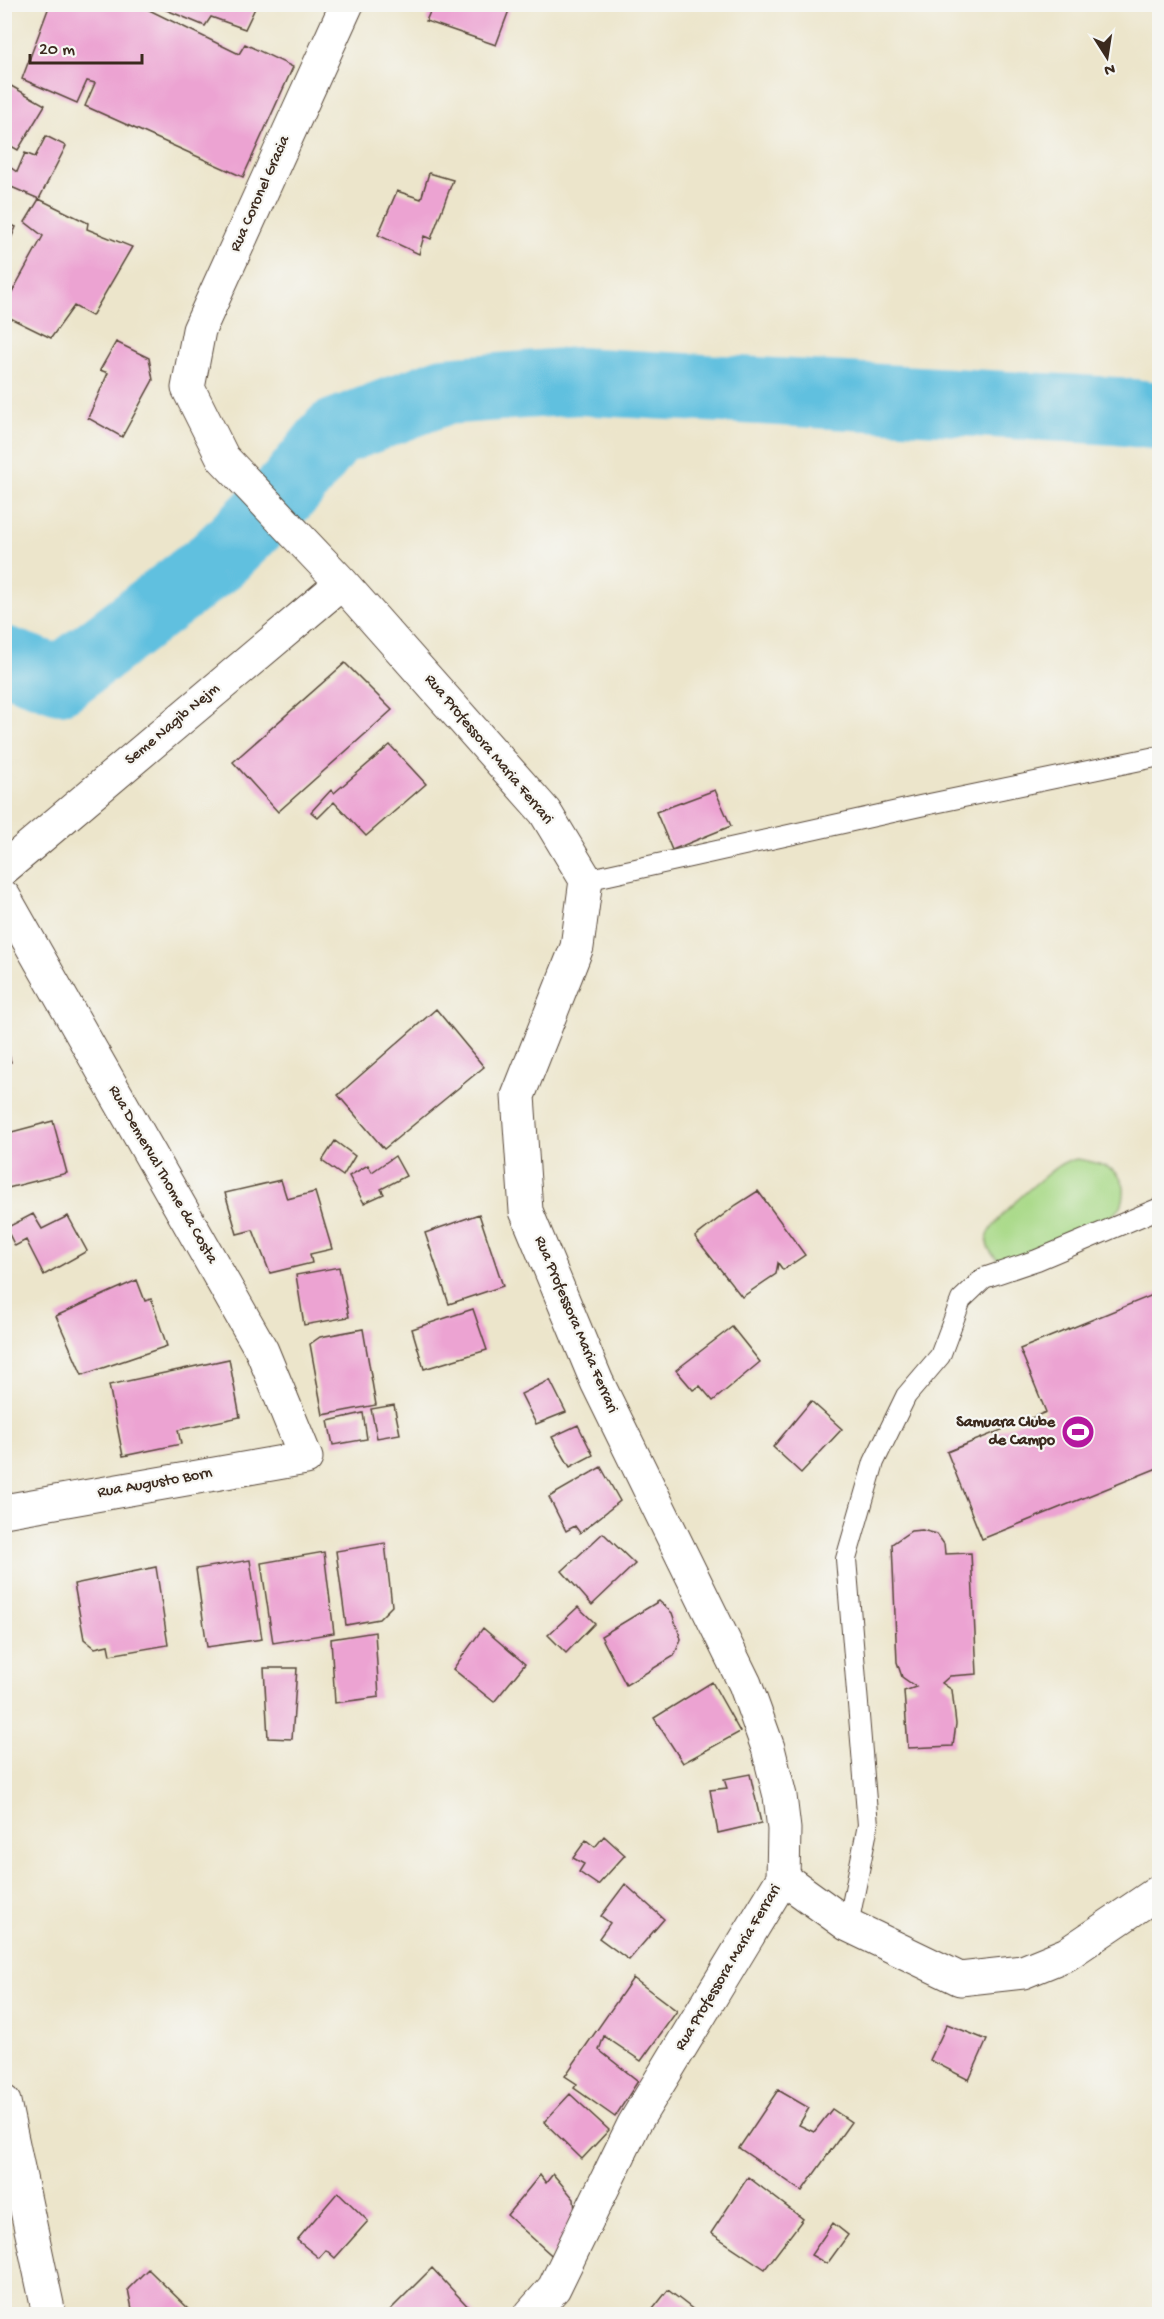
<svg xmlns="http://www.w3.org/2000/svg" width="1164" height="2319" viewBox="0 0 1164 2319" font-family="'Gochi Hand',sans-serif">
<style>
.green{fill:#a8d987;stroke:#728252;stroke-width:1.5}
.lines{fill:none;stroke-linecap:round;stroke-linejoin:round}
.river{stroke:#60c0df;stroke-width:68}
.building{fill:#eca3d2}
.service-casing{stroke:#564638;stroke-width:22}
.minor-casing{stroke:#564638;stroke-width:35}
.secondary-casing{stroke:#564638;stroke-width:35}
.service{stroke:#fff;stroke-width:20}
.minor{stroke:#fff;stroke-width:33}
.secondary{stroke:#fff;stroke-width:33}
.labels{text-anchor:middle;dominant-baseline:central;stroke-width:4.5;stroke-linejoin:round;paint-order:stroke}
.street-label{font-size:16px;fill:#3b2a1e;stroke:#f6f6f2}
.poi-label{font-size:16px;font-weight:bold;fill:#3b2a1e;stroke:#f6f6f2;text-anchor:end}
</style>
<rect width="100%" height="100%" fill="#f6f6f2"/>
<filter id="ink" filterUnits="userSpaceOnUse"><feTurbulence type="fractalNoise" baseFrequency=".0167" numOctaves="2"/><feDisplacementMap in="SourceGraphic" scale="12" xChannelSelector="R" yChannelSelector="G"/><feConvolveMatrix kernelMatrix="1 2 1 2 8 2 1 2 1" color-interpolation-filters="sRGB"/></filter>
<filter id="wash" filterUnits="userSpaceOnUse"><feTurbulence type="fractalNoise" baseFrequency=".008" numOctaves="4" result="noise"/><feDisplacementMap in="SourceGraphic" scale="24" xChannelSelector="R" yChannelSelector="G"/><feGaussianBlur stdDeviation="1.35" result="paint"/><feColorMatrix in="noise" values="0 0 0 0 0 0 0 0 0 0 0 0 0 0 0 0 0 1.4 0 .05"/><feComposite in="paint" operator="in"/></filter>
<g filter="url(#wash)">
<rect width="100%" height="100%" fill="#ece5cb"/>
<path class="green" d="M1077 1159C1096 1162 1126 1168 1124 1193 1124 1198 1122 1207 1118 1210 1103 1228 1056 1237 1034 1248 1027 1251 1021 1257 1013 1259 1009 1261 1004 1261 1000 1261 994 1256 988 1251 987 1242 984 1225 1047 1172 1063 1163 1067 1161 1073 1160 1077 1159Z"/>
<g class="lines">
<path class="river" d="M4 660 60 680 216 561 291 487 334 433 444 391 578 381 1116 411 1160 416"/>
</g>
<g id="blocks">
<path class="building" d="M50 4H137L239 54 245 44 293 67 243 177 85 106 95 83 87 81 77 103 22 79Z
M152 4H257L245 29 211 17 205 26Z
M433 5H511L496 45 426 21Z
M4 82 45 105 18 150 4 142Z
M46 136 66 146 39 199 9 186 4 194V163L17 172 25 153 35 157Z
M429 173 453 180 431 239 424 236 419 254 378 235 397 191 421 199Z
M39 199 88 223 87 229 132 247 92 316 74 306 51 338 4 315V288L12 292 43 236 25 222Z
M4 222 16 227 7 248 4 247Z
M116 342 149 358 153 380 122 437 88 418 108 373 100 370Z
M345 663 392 710 278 812 233 762Z
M390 745 426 784 366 836 334 802 318 818 311 812 331 790 334 793Z
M715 790 731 826 672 850 656 812Z
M436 1009 484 1067 384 1149 338 1095Z
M4 1037 11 1062 4 1064Z
M53 1121 67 1173 4 1189V1134Z
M335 1141 355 1156 343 1176 322 1161Z
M395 1156 406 1176 381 1189 384 1194 364 1203 349 1176 368 1165 372 1172Z
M281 1180 287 1199 315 1192 332 1249 310 1254 312 1263 270 1273 253 1230 237 1234 225 1193Z
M758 1191 805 1255 783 1270 778 1263 776 1274 742 1297 695 1237 736 1205Z
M33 1214 42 1229 68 1216 87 1251 44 1275 26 1240 15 1246 6 1228Z
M479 1214 503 1286 449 1304 425 1233Z
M339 1267 349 1317 304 1325 296 1275Z
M137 1280 145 1301 151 1299 167 1346 82 1375 56 1316Z
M1160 1292V1467L982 1539 947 1452 1046 1412 1020 1349Z
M473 1309 487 1350 424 1369 412 1329Z
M732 1327 760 1362 713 1401 700 1386 693 1390 676 1370Z
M363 1329 376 1405 323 1415 310 1344 320 1337Z
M229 1359 240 1417 178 1430 181 1444 123 1456 109 1385Z
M550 1380 566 1412 536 1424 521 1394Z
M811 1401 842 1429 801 1473 773 1447Z
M394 1405 400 1434 377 1438 371 1409Z
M363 1413 367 1439 333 1445 328 1421Z
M578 1425 593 1455 570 1467 552 1437Z
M601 1467 620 1501 580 1533 575 1526 566 1531 549 1497Z
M922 1530 937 1534 944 1544 945 1554 971 1553 977 1674 950 1676 942 1683 952 1690 956 1724 953 1746 908 1748 904 1691 916 1687 902 1677 897 1662 892 1544 911 1531Z
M603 1533 635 1564 592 1605 562 1571Z
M385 1543 392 1606 379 1619 346 1625 336 1551Z
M324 1552 334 1633 273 1643 261 1563Z
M250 1560 262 1639 207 1647 196 1569Z
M156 1567 168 1645 110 1655 108 1645 95 1648 84 1639 74 1584Z
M659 1601 672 1613 681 1639 674 1656 626 1685 601 1636Z
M578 1607 595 1623 566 1653 548 1635Z
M483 1628 525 1664 494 1702 453 1669Z
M375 1632 379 1697 335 1703 331 1639Z
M264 1668H297L292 1739 268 1738Z
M712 1682 740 1732 683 1763 654 1718Z
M750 1774 761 1823 718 1833 710 1790 727 1788 724 1779Z
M604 1836 625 1855 598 1885 579 1872 584 1864 573 1858 586 1840 595 1847Z
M625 1884 664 1919 629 1960 599 1938 610 1923 601 1916Z
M633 1978 677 2011 641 2061 604 2036 599 2050 638 2081 615 2117 574 2088 577 2084 565 2076Z
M947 2024 987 2040 969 2080 930 2060Z
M778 2090 809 2108 799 2125 814 2132 832 2109 851 2122 802 2191 739 2148Z
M570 2094 609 2130 582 2159 544 2122Z
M553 2174 574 2199 576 2226 558 2261 507 2215 540 2175 546 2183Z
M748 2177 803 2219 765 2269 711 2233Z
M338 2192 368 2221 335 2258 326 2250 319 2258 297 2240Z
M833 2223 848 2235 827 2264 811 2255Z
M432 2268 475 2314H386Z
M148 2269 194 2314H133L128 2289Z
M668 2290 699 2314H649Z"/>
</g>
</g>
<g filter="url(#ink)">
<use href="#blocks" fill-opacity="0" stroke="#564638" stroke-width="1.5"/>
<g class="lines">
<g class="service-casing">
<path id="service" d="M586 880 920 806 1160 756
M848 1925 868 1825 846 1559 874 1462 906 1396 940 1356 961 1300 984 1278 1037 1260 1160 1208"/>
</g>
<g class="minor-casing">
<path id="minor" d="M347 4 199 330 188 388 223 458 342 583 545 812 586 880 577 947 518 1096 526 1211 597 1382 745 1684 768 1748 780 1796 784 1829 783 1878 634 2124 554 2288 531 2314
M4 868 342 583
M4 897 262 1351 306 1458 4 1511
M783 1878 848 1925 960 1979 1023 1972 1067 1954 1160 1891"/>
</g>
<g class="secondary-casing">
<path id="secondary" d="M4 2102 49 2314"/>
</g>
<use href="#service" class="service"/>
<use href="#minor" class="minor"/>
<use href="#secondary" class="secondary"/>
</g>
</g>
<defs>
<g id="stadium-disc" transform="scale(1.725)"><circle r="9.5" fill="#b5179e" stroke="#f6f6f2"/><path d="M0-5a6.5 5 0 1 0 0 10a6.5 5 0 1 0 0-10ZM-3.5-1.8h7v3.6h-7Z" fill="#fff"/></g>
</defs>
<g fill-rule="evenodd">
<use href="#stadium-disc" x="1078" y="1432"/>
</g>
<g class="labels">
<g class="street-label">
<text transform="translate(261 194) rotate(-66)">Rua Coronel Gracia</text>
<text transform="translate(173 725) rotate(-40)">Seme Nagib Nejm</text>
<text transform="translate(488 750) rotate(50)">Rua Professora Maria Ferrari</text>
<text transform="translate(162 1175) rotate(60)">Rua Demerval Thome da Costa</text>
<text transform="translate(575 1325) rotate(67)">Rua Professora Maria Ferrari</text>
<text transform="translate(155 1484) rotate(-10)">Rua Augusto Born</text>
<text transform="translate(729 1968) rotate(-59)">Rua Professora Maria Ferrari</text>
</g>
<g class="poi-label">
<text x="1055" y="1423">Samuara Clube<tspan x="1055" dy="18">de Campo</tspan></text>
</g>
</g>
<rect width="1164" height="2319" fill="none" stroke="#f6f6f2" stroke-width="24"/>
<g transform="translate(1107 57) rotate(168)" stroke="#f6f6f2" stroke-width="4.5" paint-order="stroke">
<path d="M0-4.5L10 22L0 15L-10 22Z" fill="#3b2a1e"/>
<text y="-9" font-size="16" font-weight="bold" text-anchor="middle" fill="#3b2a1e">N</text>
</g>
<path d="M30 54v9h112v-9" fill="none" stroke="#3b2a1e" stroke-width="3"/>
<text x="39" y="54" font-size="18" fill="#3b2a1e" stroke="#f6f6f2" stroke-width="4.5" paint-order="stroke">20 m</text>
</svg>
